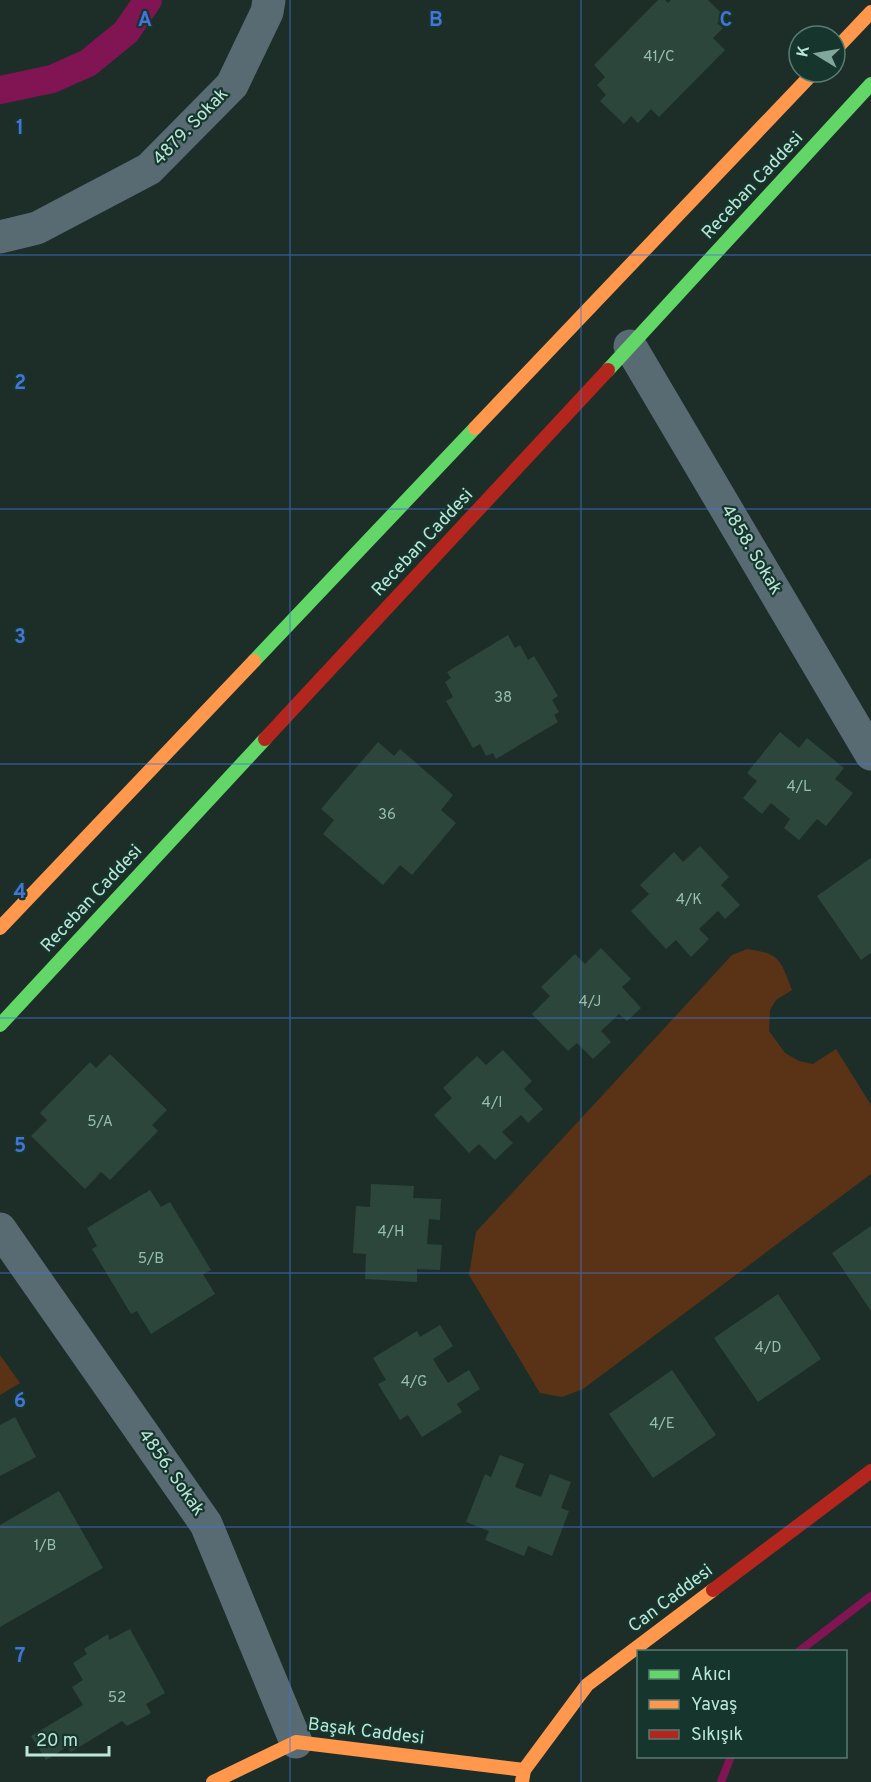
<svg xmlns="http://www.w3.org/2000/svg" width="871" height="1782" viewBox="0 0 871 1782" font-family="Overpass,sans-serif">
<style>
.green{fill:#5a3317}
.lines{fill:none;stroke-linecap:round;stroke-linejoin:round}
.stream{stroke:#811554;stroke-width:8}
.canal{stroke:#811554;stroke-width:28}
.building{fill:#2d463b}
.street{stroke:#586b73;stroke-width:33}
.fast{stroke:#63d668;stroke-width:14}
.slow{stroke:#ff974d;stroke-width:14}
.jam{stroke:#b3261e;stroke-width:14}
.grid{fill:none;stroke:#4474d8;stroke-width:1.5;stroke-opacity:0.55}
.labels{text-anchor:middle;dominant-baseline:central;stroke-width:4.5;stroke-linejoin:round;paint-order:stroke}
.number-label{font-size:15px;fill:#97bfb1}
.street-label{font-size:18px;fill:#bae7d8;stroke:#16352c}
.grid-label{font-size:20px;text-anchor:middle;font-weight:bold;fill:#4474d8;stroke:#16352c;stroke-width:4.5;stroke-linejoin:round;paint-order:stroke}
</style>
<rect width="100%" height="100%" fill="#1d2e29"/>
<path class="green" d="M747 949C781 954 780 960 792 990L776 1000 770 1010 769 1031 785 1053 799 1061 813 1064 836 1049 871 1105V1174L583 1389 562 1397 540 1393 469 1275 476 1232 732 955Z
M0 1355 20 1383 0 1395Z"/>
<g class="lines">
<path class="stream" d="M798 1652 871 1596
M721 1782 731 1756"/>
<path class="canal" d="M0 90 52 79 88 63 126 32 148 0"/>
</g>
<path class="building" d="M658 0H665L668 3 671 0H708L724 16 717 23 723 28 713 38 725 50 659 117 651 109 638 123 631 116 624 124 600 101 606 95 597 85 605 77 594 65Z
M508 635 515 648 520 645 528 660 534 656 558 696 552 700 559 712 554 715 558 722 496 759 493 753 486 756 480 744 473 748 446 701 453 697 445 682 451 678 447 672Z
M780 732 799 748 807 738 844 768 835 779 853 793 826 826 817 819 799 840 784 828 790 819 771 803 762 814 743 798 757 781 747 773Z
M378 742 394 756 400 749 453 795 441 810 456 823 412 875 400 865 383 885 323 834 334 820 321 809Z
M700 846 729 877 721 885 740 905 725 919 718 911 699 929 709 939 691 957 676 940 666 949 631 911 649 894 640 885 674 852 683 862Z
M871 858V953L861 960 817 896Z
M601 948 631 979 622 987 641 1008 627 1021 619 1014 601 1031 611 1042 593 1059 577 1043 568 1051 532 1014 550 996 541 987 575 954 585 964Z
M503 1050 532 1081 524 1089 543 1109 528 1123 521 1115 502 1132 513 1143 495 1160 479 1144 469 1153 434 1115 452 1098 443 1088 477 1056 486 1065Z
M110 1054 167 1110 152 1125 158 1131 110 1180 101 1172 85 1189 31 1136 47 1120 40 1113 90 1062 96 1068Z
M371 1184 414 1186 413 1198 441 1199 440 1220 429 1219 427 1244 442 1245 440 1270 417 1269V1282L365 1279 366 1254 353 1253 356 1206 370 1207Z
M150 1190 161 1207 170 1202 211 1270 203 1274 215 1294 151 1334 137 1311 131 1314 92 1249 97 1246 87 1228Z
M871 1226V1311L832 1253Z
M778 1294 821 1359 758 1402 714 1338Z
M440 1325 453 1346 433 1359 448 1383 469 1370 480 1389 457 1404 462 1412 422 1437 408 1415 400 1420 378 1384 386 1380 373 1358 417 1331 420 1337Z
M672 1370 716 1435 653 1478 609 1414Z
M15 1417 36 1457 0 1476V1425Z
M500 1455 524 1464 515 1487 541 1497 550 1474 571 1482 561 1508 569 1511 552 1556 528 1546 524 1556 485 1540 489 1531 466 1522 485 1474 491 1477Z
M59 1491 103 1568 0 1627V1525Z
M130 1629 165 1693 146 1704 151 1713 127 1726 122 1721 71 1752 67 1747 46 1760 31 1736 83 1705 72 1687 83 1680 73 1663 87 1654 84 1649 108 1634 109 1640Z"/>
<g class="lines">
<path class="street" d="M0 237 37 228 149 169 232 85 267 12 269 0
M630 346 871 754
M0 1229 206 1524 296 1742"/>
<path class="fast" d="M608 370 871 84
M254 661 475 428
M0 1025 265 739"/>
<path class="slow" d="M835 50 871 12
M475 428 814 72
M0 928 254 661
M213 1782 296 1742 524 1770
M522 1782 524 1770 587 1685 713 1590"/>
<path class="jam" d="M265 739 608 370
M713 1590 871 1471"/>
</g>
<path class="grid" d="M290 0V1782M581 0V1782M0 255H871M0 509H871M0 764H871M0 1018H871M0 1273H871M0 1527H871"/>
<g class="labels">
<g class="number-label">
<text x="659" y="57">41/C</text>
<text x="503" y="698">38</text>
<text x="799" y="787">4/L</text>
<text x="387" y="815">36</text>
<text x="689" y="900">4/K</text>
<text x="590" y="1002">4/J</text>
<text x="492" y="1103">4/I</text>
<text x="100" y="1122">5/A</text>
<text x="391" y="1232">4/H</text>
<text x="151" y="1259">5/B</text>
<text x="768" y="1348">4/D</text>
<text x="414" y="1382">4/G</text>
<text x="662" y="1424">4/E</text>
<text x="45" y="1546">1/B</text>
<text x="117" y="1698">52</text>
</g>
<g class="street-label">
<text transform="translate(191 127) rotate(-46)">4879. Sokak</text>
<text transform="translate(753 186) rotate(-47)">Receban Caddesi</text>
<text transform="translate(423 543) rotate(-47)">Receban Caddesi</text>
<text transform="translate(751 550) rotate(59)">4858. Sokak</text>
<text transform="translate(92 899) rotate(-47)">Receban Caddesi</text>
<text transform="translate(171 1473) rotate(55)">4856. Sokak</text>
<text transform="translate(671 1599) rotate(-37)">Can Caddesi</text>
<text transform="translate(366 1732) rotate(7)">Başak Caddesi</text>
</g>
</g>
<g class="grid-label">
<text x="145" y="26">A</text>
<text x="436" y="26">B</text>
<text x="726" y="26">C</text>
<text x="20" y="134">1</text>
<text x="20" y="389">2</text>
<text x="20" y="643">3</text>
<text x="20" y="898">4</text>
<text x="20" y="1152">5</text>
<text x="20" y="1407">6</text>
<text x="20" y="1662">7</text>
</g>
<rect x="637" y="1650" width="210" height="108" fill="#16352c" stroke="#587c71" stroke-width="1.5"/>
<rect x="649" y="1670" width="30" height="9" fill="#63d668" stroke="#587c71" stroke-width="1.5"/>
<text x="691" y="1680" font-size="18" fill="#bae7d8">Akıcı</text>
<rect x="649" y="1700" width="30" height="9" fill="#ff974d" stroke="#587c71" stroke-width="1.5"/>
<text x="691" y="1710" font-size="18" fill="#bae7d8">Yavaş</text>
<rect x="649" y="1730" width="30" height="9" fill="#b3261e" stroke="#587c71" stroke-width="1.5"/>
<text x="691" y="1740" font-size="18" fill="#bae7d8">Sıkışık</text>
<g transform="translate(817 54) rotate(281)"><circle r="28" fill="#16352c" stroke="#587c71" stroke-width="1.5"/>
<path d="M0-4.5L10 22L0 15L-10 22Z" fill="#83a69b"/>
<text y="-9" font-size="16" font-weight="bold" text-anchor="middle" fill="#bae7d8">K</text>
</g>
<path d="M27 1746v9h82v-9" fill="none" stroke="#bae7d8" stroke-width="3"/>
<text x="36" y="1746" font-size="18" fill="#bae7d8" stroke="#16352c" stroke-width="4.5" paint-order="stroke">20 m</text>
</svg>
